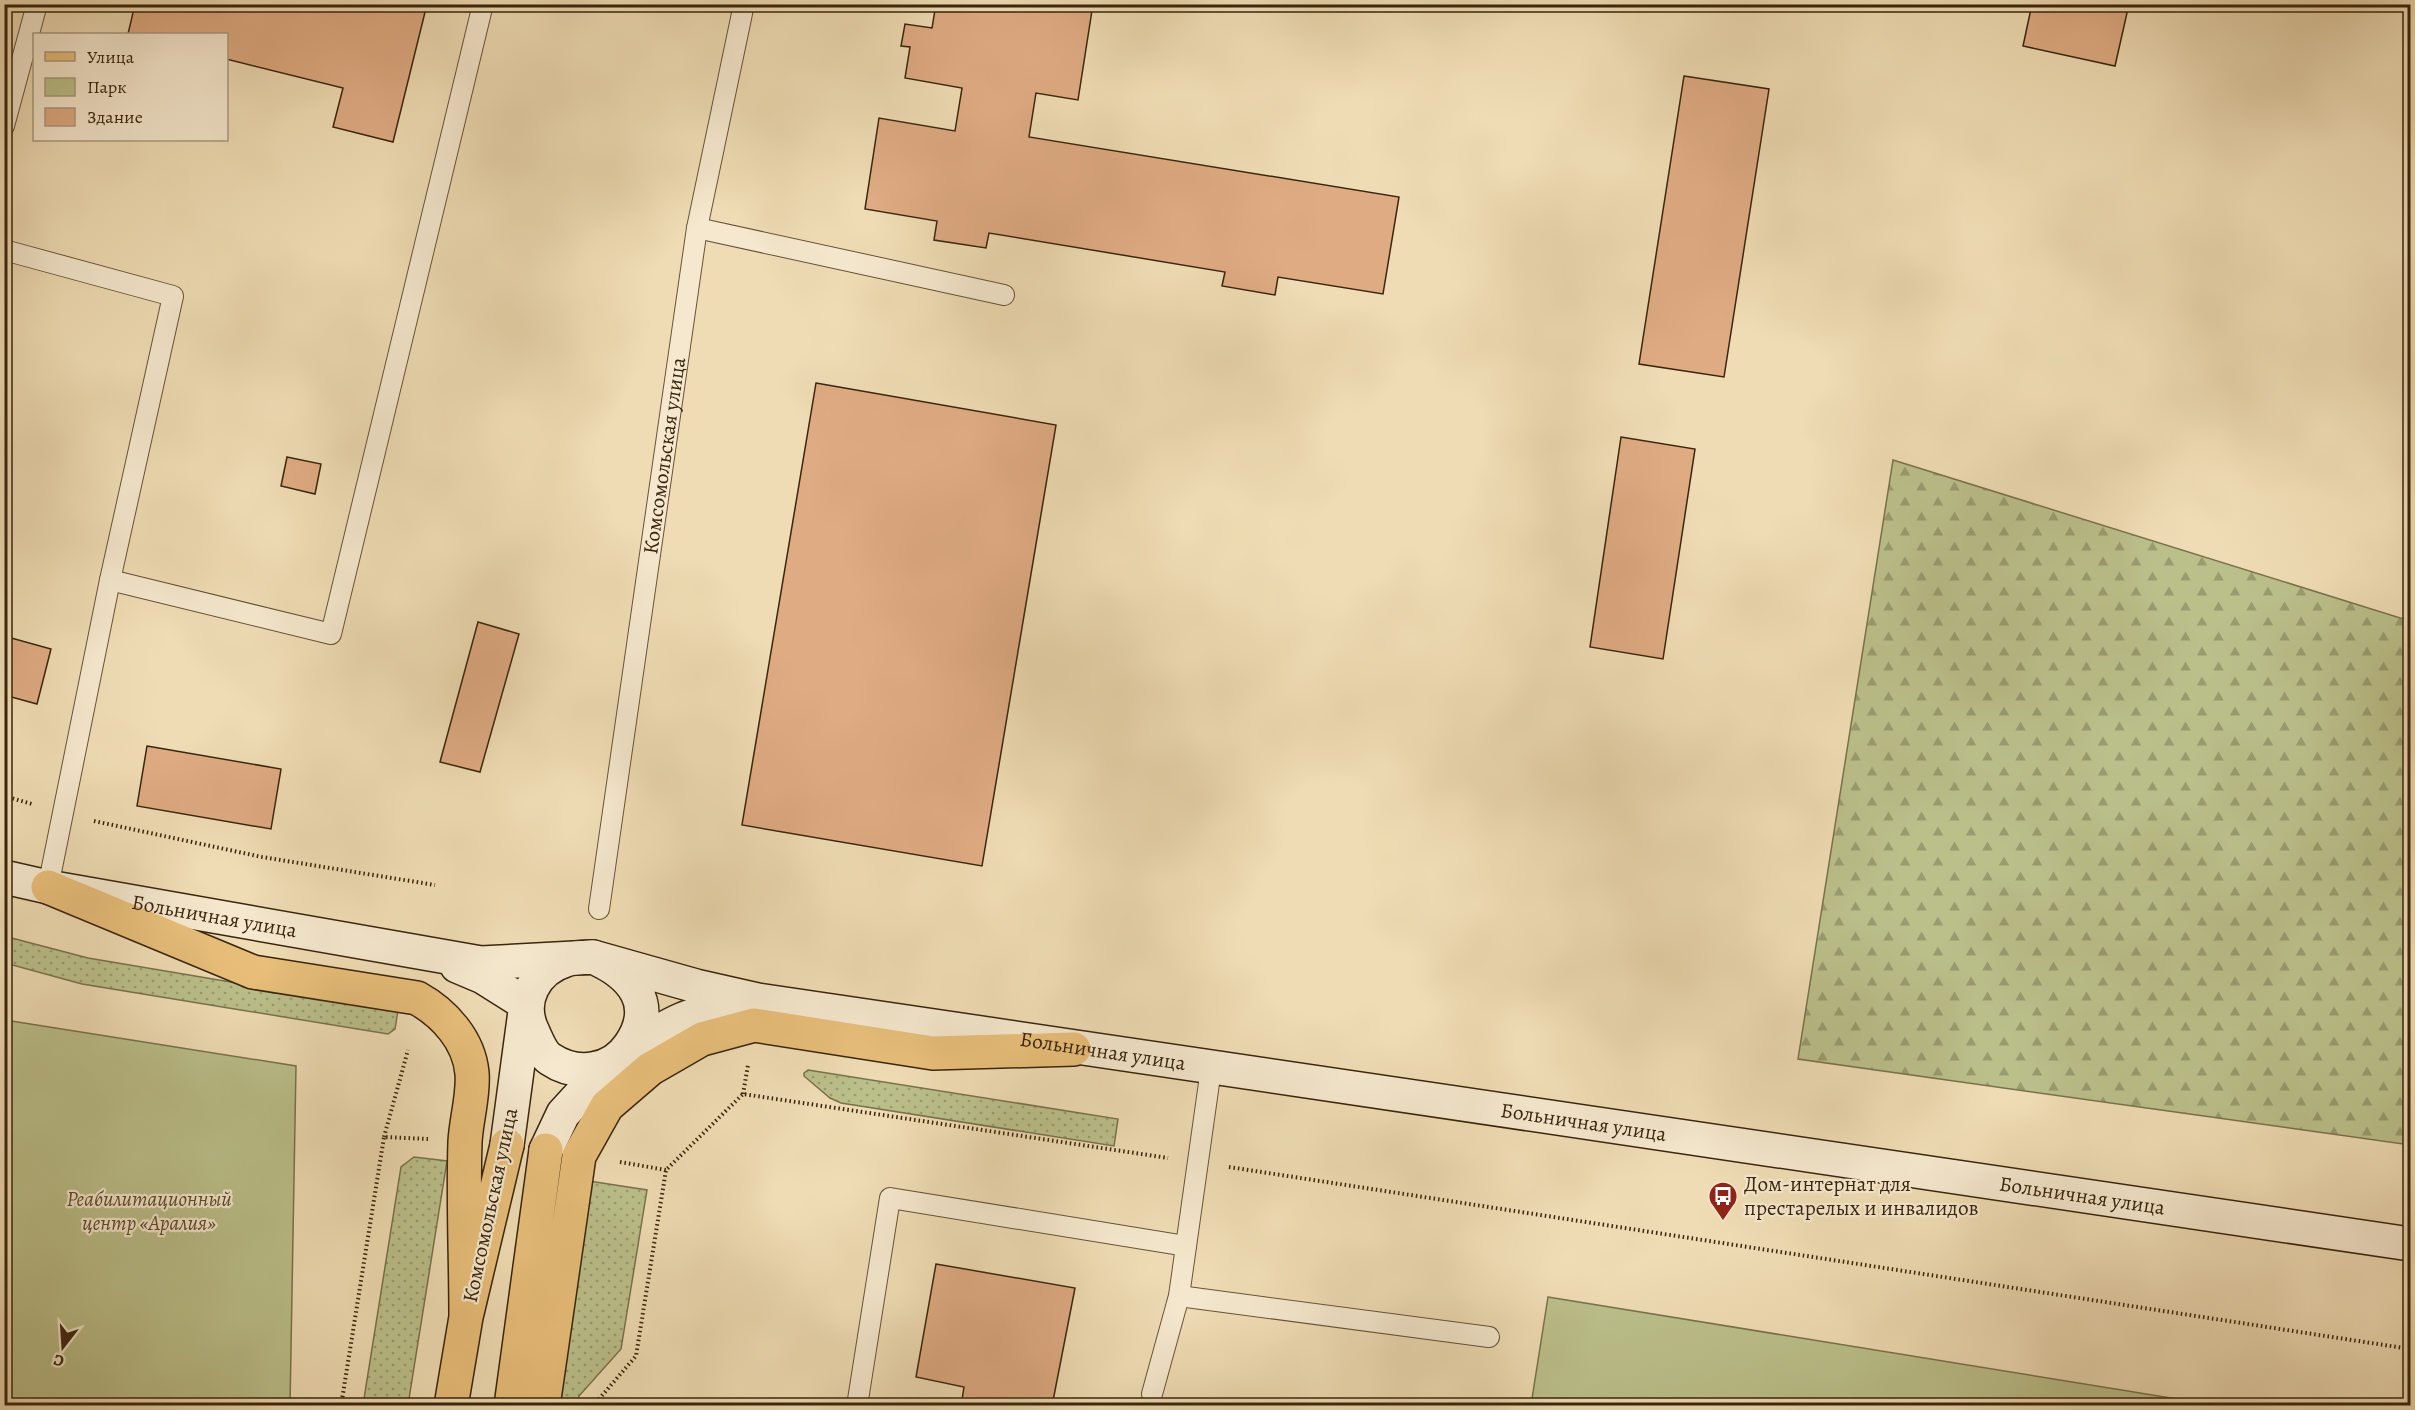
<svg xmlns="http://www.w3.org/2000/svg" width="2415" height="1410" viewBox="0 0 2415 1410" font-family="Alegreya,serif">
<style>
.grass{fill:url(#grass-dots);stroke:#7a724c;stroke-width:1.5}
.forest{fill:url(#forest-firs);stroke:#7a724c;stroke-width:1.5}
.green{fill:#bbc08b;stroke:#7a724c;stroke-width:1.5}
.building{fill:#dfab83;stroke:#39250d;stroke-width:1.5}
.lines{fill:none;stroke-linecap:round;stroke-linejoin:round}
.lane-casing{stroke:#665337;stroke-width:22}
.secondary-casing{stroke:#39250d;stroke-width:36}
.primary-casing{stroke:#39250d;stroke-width:36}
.path{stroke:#39250d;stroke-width:4;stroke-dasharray:1.5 3;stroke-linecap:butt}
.lane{stroke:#f5e8ce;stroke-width:20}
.secondary{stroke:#f5e8ce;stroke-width:33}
.primary{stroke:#e8be7a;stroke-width:33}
.labels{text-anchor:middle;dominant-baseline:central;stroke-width:4.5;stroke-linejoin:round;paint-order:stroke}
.street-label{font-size:21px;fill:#39250d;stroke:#f5e8ce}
.poi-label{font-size:21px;fill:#39250d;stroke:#f5e8ce;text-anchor:start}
.park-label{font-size:21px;font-style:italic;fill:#5a4c2c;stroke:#f5e8ce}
</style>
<defs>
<pattern id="grass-dots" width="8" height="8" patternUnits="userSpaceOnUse" patternTransform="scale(1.5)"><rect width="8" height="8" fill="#bbc08b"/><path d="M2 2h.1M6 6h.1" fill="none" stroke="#999c70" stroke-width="1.8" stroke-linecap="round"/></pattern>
<pattern id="forest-firs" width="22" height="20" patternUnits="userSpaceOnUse" patternTransform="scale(1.5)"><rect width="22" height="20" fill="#bbc08b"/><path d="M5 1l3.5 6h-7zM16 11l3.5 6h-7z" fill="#999c70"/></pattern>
</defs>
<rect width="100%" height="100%" fill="#efdcb4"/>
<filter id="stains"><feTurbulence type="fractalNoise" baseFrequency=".00333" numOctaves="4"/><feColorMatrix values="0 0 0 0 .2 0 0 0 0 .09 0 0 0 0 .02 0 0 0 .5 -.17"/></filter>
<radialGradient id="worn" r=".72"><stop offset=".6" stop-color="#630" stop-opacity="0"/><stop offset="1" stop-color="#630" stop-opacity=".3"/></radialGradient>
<path class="grass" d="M4 936 88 958 398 1010 395 1029 388 1034 82 984 5 963Z
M808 1070 1118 1119 1114 1146 841 1103 830 1098 804 1076V1073Z
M414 1157 447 1161 408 1405H363L401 1167Z
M589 1181 647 1190 621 1349 579 1396 577 1405 556 1406Z"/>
<path class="forest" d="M1893 460 2410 621V1145L1798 1059Z"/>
<path class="green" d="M5 1020 296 1066 290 1405H5Z
M1548 1297 2214 1405H1531Z"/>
<path class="building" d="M135 4H427L393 142 333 127 343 88 226 59V34H128Z
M936 4H1093L1078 100 1036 93 1029 137 1399 197 1383 294 1278 277 1275 295 1222 286 1225 272 989 233 986 248 934 240 937 221 865 209 879 118 955 131 962 88 905 78 910 47 901 46 905 24 932 28Z
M2032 4H2129L2115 66 2023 46Z
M1684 76 1769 89 1724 377 1639 364Z
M816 383 1056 425 982 866 742 825Z
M1621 437 1695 449 1663 659 1590 647Z
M287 457 321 464 315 494 281 486Z
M478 622 519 634 480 772 440 762Z
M4 636 51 649 37 704 4 695Z
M147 746 281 769 271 829 137 806Z
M936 1264 1075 1288 1052 1406H961L964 1387 916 1377Z"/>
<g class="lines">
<g class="lane-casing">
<g id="lane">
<path d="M4 126 37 4"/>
<path d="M697 228 1004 295"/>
<path d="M4 250 173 296 110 580 48 887"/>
<path d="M110 580 331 634 483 4"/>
<path id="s1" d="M599 909 697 228 744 4"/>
<path d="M1179 1296 1489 1337"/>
<path d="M1152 1394 1179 1296 1211 1069"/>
<path d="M857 1406 890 1198 1186 1246"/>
</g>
</g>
<g class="secondary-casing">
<g id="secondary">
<path id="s2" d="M4 877 48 887 481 963 593 957 696 986 758 1000 2410 1244"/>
<path d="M593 957C632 974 658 1004 630 1045 612 1072 577 1077 550 1059 542 1054 537 1041 533 1032 518 1002 534 970 566 960 574 957 584 958 593 957Z"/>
<path d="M457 966 483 977 526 1004 507 1145"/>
<path d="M625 1053C671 1022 690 1012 744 1003"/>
<path d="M546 1150 563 1114 607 1066"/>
</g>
</g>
<g class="primary-casing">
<path id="primary" d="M48 887 253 972 417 998C444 1013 469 1040 472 1073 474 1095 466 1120 465 1142 463 1200 466 1259 466 1317
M451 1406 466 1317 507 1145
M511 1406 546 1150
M543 1406 579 1156 607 1106 650 1069 702 1039 754 1025 933 1053 1074 1049"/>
</g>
<path class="path" d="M4 796 32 804
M94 821 262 857 435 885
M743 1094 748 1065
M384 1137 408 1050
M620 1162 666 1170
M1229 1167 2410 1349
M341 1406 384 1137 428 1139
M593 1406 636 1356 666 1170 743 1094 1168 1158"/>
<use href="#lane" class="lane"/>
<use href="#secondary" class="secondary"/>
<use href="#primary" class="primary"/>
</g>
<defs>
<g id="bus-pin" transform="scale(1.5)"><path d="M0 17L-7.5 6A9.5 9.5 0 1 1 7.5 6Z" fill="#8f2418" stroke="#f5e8ce"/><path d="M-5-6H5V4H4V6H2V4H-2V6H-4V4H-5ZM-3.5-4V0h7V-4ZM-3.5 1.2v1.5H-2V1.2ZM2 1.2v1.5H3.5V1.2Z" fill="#fff"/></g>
</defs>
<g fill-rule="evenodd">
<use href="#bus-pin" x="1723" y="1196"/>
</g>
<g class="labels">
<g class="street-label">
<text stroke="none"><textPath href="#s1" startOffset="458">Комсомольская улица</textPath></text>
<text stroke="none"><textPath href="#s2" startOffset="214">Больничная улица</textPath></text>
<text stroke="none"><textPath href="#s2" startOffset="1116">Больничная улица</textPath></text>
<text stroke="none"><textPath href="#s2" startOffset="1602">Больничная улица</textPath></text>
<text stroke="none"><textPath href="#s2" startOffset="2106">Больничная улица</textPath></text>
<text transform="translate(490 1205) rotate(-78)">Комсомольская улица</text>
</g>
<g class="poi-label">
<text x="1744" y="1184">Дом-интернат для<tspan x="1744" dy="24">престарелых и инвалидов</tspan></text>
</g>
<g class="park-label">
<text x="149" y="1199">Реабилитационный<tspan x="149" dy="24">центр «Аралия»</tspan></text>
</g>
</g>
<rect width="2415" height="1410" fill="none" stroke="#efdcb4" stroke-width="24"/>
<rect x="6" y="6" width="2403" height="1398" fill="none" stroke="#39250d" stroke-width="3"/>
<rect x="12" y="12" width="2391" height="1386" fill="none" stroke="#39250d" stroke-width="1.5"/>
<rect x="33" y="33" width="195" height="108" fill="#f5e8ce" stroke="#aa9a81" stroke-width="1.5"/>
<rect x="45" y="52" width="30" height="9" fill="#e8be7a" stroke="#aa9a81" stroke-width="1.5"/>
<text x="87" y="63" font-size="18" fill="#39250d">Улица</text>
<rect x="45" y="78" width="30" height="18" fill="#bbc08b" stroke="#aa9a81" stroke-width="1.5"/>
<text x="87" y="93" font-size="18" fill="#39250d">Парк</text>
<rect x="45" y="108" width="30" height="18" fill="#dfab83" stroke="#aa9a81" stroke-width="1.5"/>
<text x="87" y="123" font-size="18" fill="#39250d">Здание</text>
<g transform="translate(63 1347) rotate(197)" stroke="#f5e8ce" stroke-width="4.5" paint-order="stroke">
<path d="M0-4.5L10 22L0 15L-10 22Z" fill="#39250d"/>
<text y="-9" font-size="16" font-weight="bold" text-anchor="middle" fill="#39250d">С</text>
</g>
<rect width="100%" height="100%" filter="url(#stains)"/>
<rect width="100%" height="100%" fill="url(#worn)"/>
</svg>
